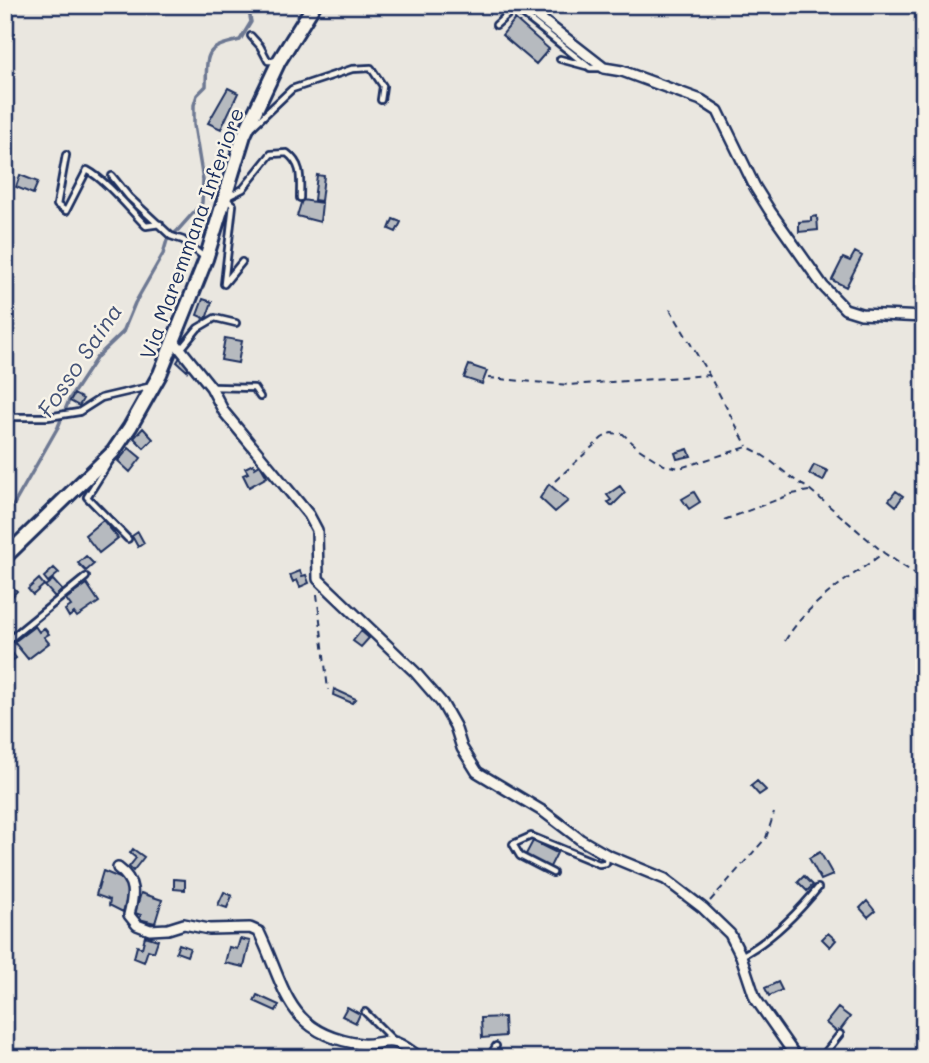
<svg xmlns="http://www.w3.org/2000/svg" width="929" height="1063" viewBox="0 0 929 1063" font-family="Mali,sans-serif">
<style>
.lines{fill:none;stroke-linecap:round;stroke-linejoin:round}
.stream{stroke:#6d7892;stroke-width:3.5}
.building{fill:#b6babf;stroke:#1b2f5e;stroke-width:2}
.lane-casing{stroke:#1b2f5e;stroke-width:10}
.street-casing{stroke:#1b2f5e;stroke-width:14}
.secondary-casing{stroke:#1b2f5e;stroke-width:18}
.path{stroke:#1b2f5e;stroke-width:2;stroke-dasharray:7 5;stroke-linecap:butt}
.lane{stroke:#f7f3e8;stroke-width:4.5}
.street{stroke:#f7f3e8;stroke-width:9}
.secondary{stroke:#f7f3e8;stroke-width:12}
.labels{text-anchor:middle;dominant-baseline:central;stroke-width:5;stroke-linejoin:round;paint-order:stroke}
.street-label{font-size:21px;fill:#1b2f5e;stroke:#f7f3e8}
.water-label{font-size:23px;font-style:italic;fill:#445378;stroke:#f7f3e8}
</style>
<rect width="100%" height="100%" fill="#eae7e0"/>
<filter id="ink" filterUnits="userSpaceOnUse"><feTurbulence type="fractalNoise" baseFrequency=".0143" numOctaves="2"/><feDisplacementMap in="SourceGraphic" scale="14" xChannelSelector="R" yChannelSelector="G"/><feConvolveMatrix kernelMatrix="1 2 1 2 8 2 1 2 1" color-interpolation-filters="sRGB"/></filter>
<g filter="url(#ink)">
<g class="lines">
<path class="stream" d="M5 520 58 427 70 398 97 357 123 332 135 303 163 254 167 240 178 230 202 203 203 180 194 125V105L197 95 206 86C207 51 205 48 240 40L251 22 248 5"/>
</g>
<path class="building" d="M515 19 549 49 536 64 502 35Z
M228 88 238 93 221 129 208 123Z
M20 175 38 182 33 194 16 187Z
M317 175 324 176 321 201 314 200Z
M302 200 322 203 320 222 297 216Z
M817 216 818 230 799 232V222L811 221V217Z
M393 219 401 222 396 232 389 229Z
M855 252 862 256 846 287 832 280 843 258 850 261Z
M203 299 212 302 206 319 197 315Z
M225 338 242 341 238 363 221 360Z
M182 354 190 362 187 371 177 362Z
M469 365 487 371 482 384 464 378Z
M74 394 83 399 79 406 70 401Z
M143 428 153 439 144 448 134 438Z
M129 448 141 458 130 472 118 461Z
M688 449 691 456 677 459 675 453Z
M253 464 255 468 260 465 267 477 249 487 243 475 248 473 245 468Z
M814 465 828 471 823 481 809 474Z
M549 484 568 501 555 512 540 498Z
M620 486 625 493 612 506 608 502 611 500 607 495Z
M896 491 903 496 896 506 889 500Z
M694 492 700 502 689 509 682 499Z
M103 520 118 538 99 553 85 535Z
M138 532 144 543 138 547 132 536Z
M86 556 94 564 86 571 78 563Z
M54 568 59 573 48 582 44 577Z
M300 571 302 576 306 575 309 583 300 587 297 580 293 582 290 575Z
M39 579 44 585 33 595 28 589Z
M5 580 17 591 8 601 5 598Z
M53 580 62 590 55 597 45 586Z
M87 584 99 602 77 617 74 613 69 617 65 610 71 606 66 599Z
M35 626 39 632 44 628 49 634 44 637 49 643 28 659 14 642Z
M361 631 369 638 361 647 353 641Z
M10 650 16 658 7 664 5 653Z
M334 689 356 699 352 703 333 695Z
M757 781 766 790 759 795 751 786Z
M533 841 557 853 549 869 525 856Z
M133 849 144 857 133 871 129 867 136 858 130 853Z
M820 852 833 875 821 880 809 858Z
M103 871 127 881 129 891 123 912 109 905 110 900 96 895Z
M804 876 813 885 807 891 798 882Z
M174 879 185 880V890L174 889Z
M224 892 232 896 227 908 218 905Z
M141 893 162 900 155 923 139 919 141 915 135 913Z
M867 901 875 911 868 917 860 908Z
M828 933 836 940 830 947 822 939Z
M145 936 158 940 154 952 148 950 144 962 134 958 137 946 142 948Z
M240 939 250 941 244 967 225 963 229 947 237 949Z
M179 944 190 948 187 956 176 952Z
M778 982 782 990 769 996 765 988Z
M257 995 279 1005 276 1011 254 1001Z
M347 1007 360 1014 356 1023 342 1016Z
M838 1008 850 1017 838 1033 826 1023Z
M504 1017 505 1036 482 1038 481 1018Z"/>
<g class="lines">
<g class="lane-casing">
<path id="lane" d="M496 25 515 8 590 68H601
M251 36 260 46 268 61H275
M560 59 586 66
M253 126 292 89 352 69 371 68 383 86 381 100
M66 155 57 205 66 211 87 170C106 180 130 210 146 226L160 224
M112 176 129 197 171 236 183 240 205 258
M242 262 224 284 233 205 225 198 243 189 271 154 287 153C303 165 300 179 300 198
M181 349 198 328 215 318 236 323
M213 387 254 388 260 397
M5 414 13 417H48L79 412 101 398 148 387
M111 459 87 497 128 539
M5 643 86 577
M553 873 520 856 513 844 531 836 599 864 606 863 607 856
M741 956C771 940 796 915 818 888
M365 1012 394 1041
M489 1058 496 1046
M821 1058 840 1034"/>
</g>
<g class="street-casing">
<path id="street" d="M523 5 604 68 622 71 701 100 718 111 755 187 770 211 823 286 845 309 861 314 924 317
M174 341 211 387 224 412 309 515 317 530 318 579 415 672 442 703 455 726 462 748 477 772 544 812 581 840 607 855 665 879 703 908 730 934 741 956 755 998 797 1058
M118 868C136 881 134 895 129 915L137 925 150 930 168 929 184 924 209 929 250 928 259 932C286 988 286 1034 361 1044 371 1046 382 1040 393 1042 402 1043 413 1053 421 1058
M920 1058 924 1052"/>
</g>
<g class="secondary-casing">
<path id="secondary" d="M5 557 113 452 130 427 160 374 206 259 244 135 279 61 314 5"/>
</g>
<path class="path" d="M670 309 709 375 747 446
M488 378 569 385 709 375
M555 481 602 438 611 433 623 434 639 449 664 465 680 468 747 447C770 456 786 477 808 488L884 553 924 580
M724 520 792 494 809 491
M317 594 328 690
M785 641C808 602 847 580 882 554
M710 901 766 838 774 813"/>
<use href="#lane" class="lane"/>
<use href="#street" class="street"/>
<use href="#secondary" class="secondary"/>
</g>
</g>
<g class="labels">
<g class="street-label">
<text transform="translate(191 233) rotate(-70)">Via Maremmana Inferiore</text>
</g>
<g class="water-label">
<text transform="translate(79 360) rotate(-56)">Fosso Saina</text>
</g>
</g>
<rect width="929" height="1063" fill="none" stroke="#f7f3e8" stroke-width="28"/>
<rect x="14" y="14" width="901" height="1035" fill="none" stroke="#1b2f5e" stroke-width="2.5" filter="url(#ink)"/>
</svg>
